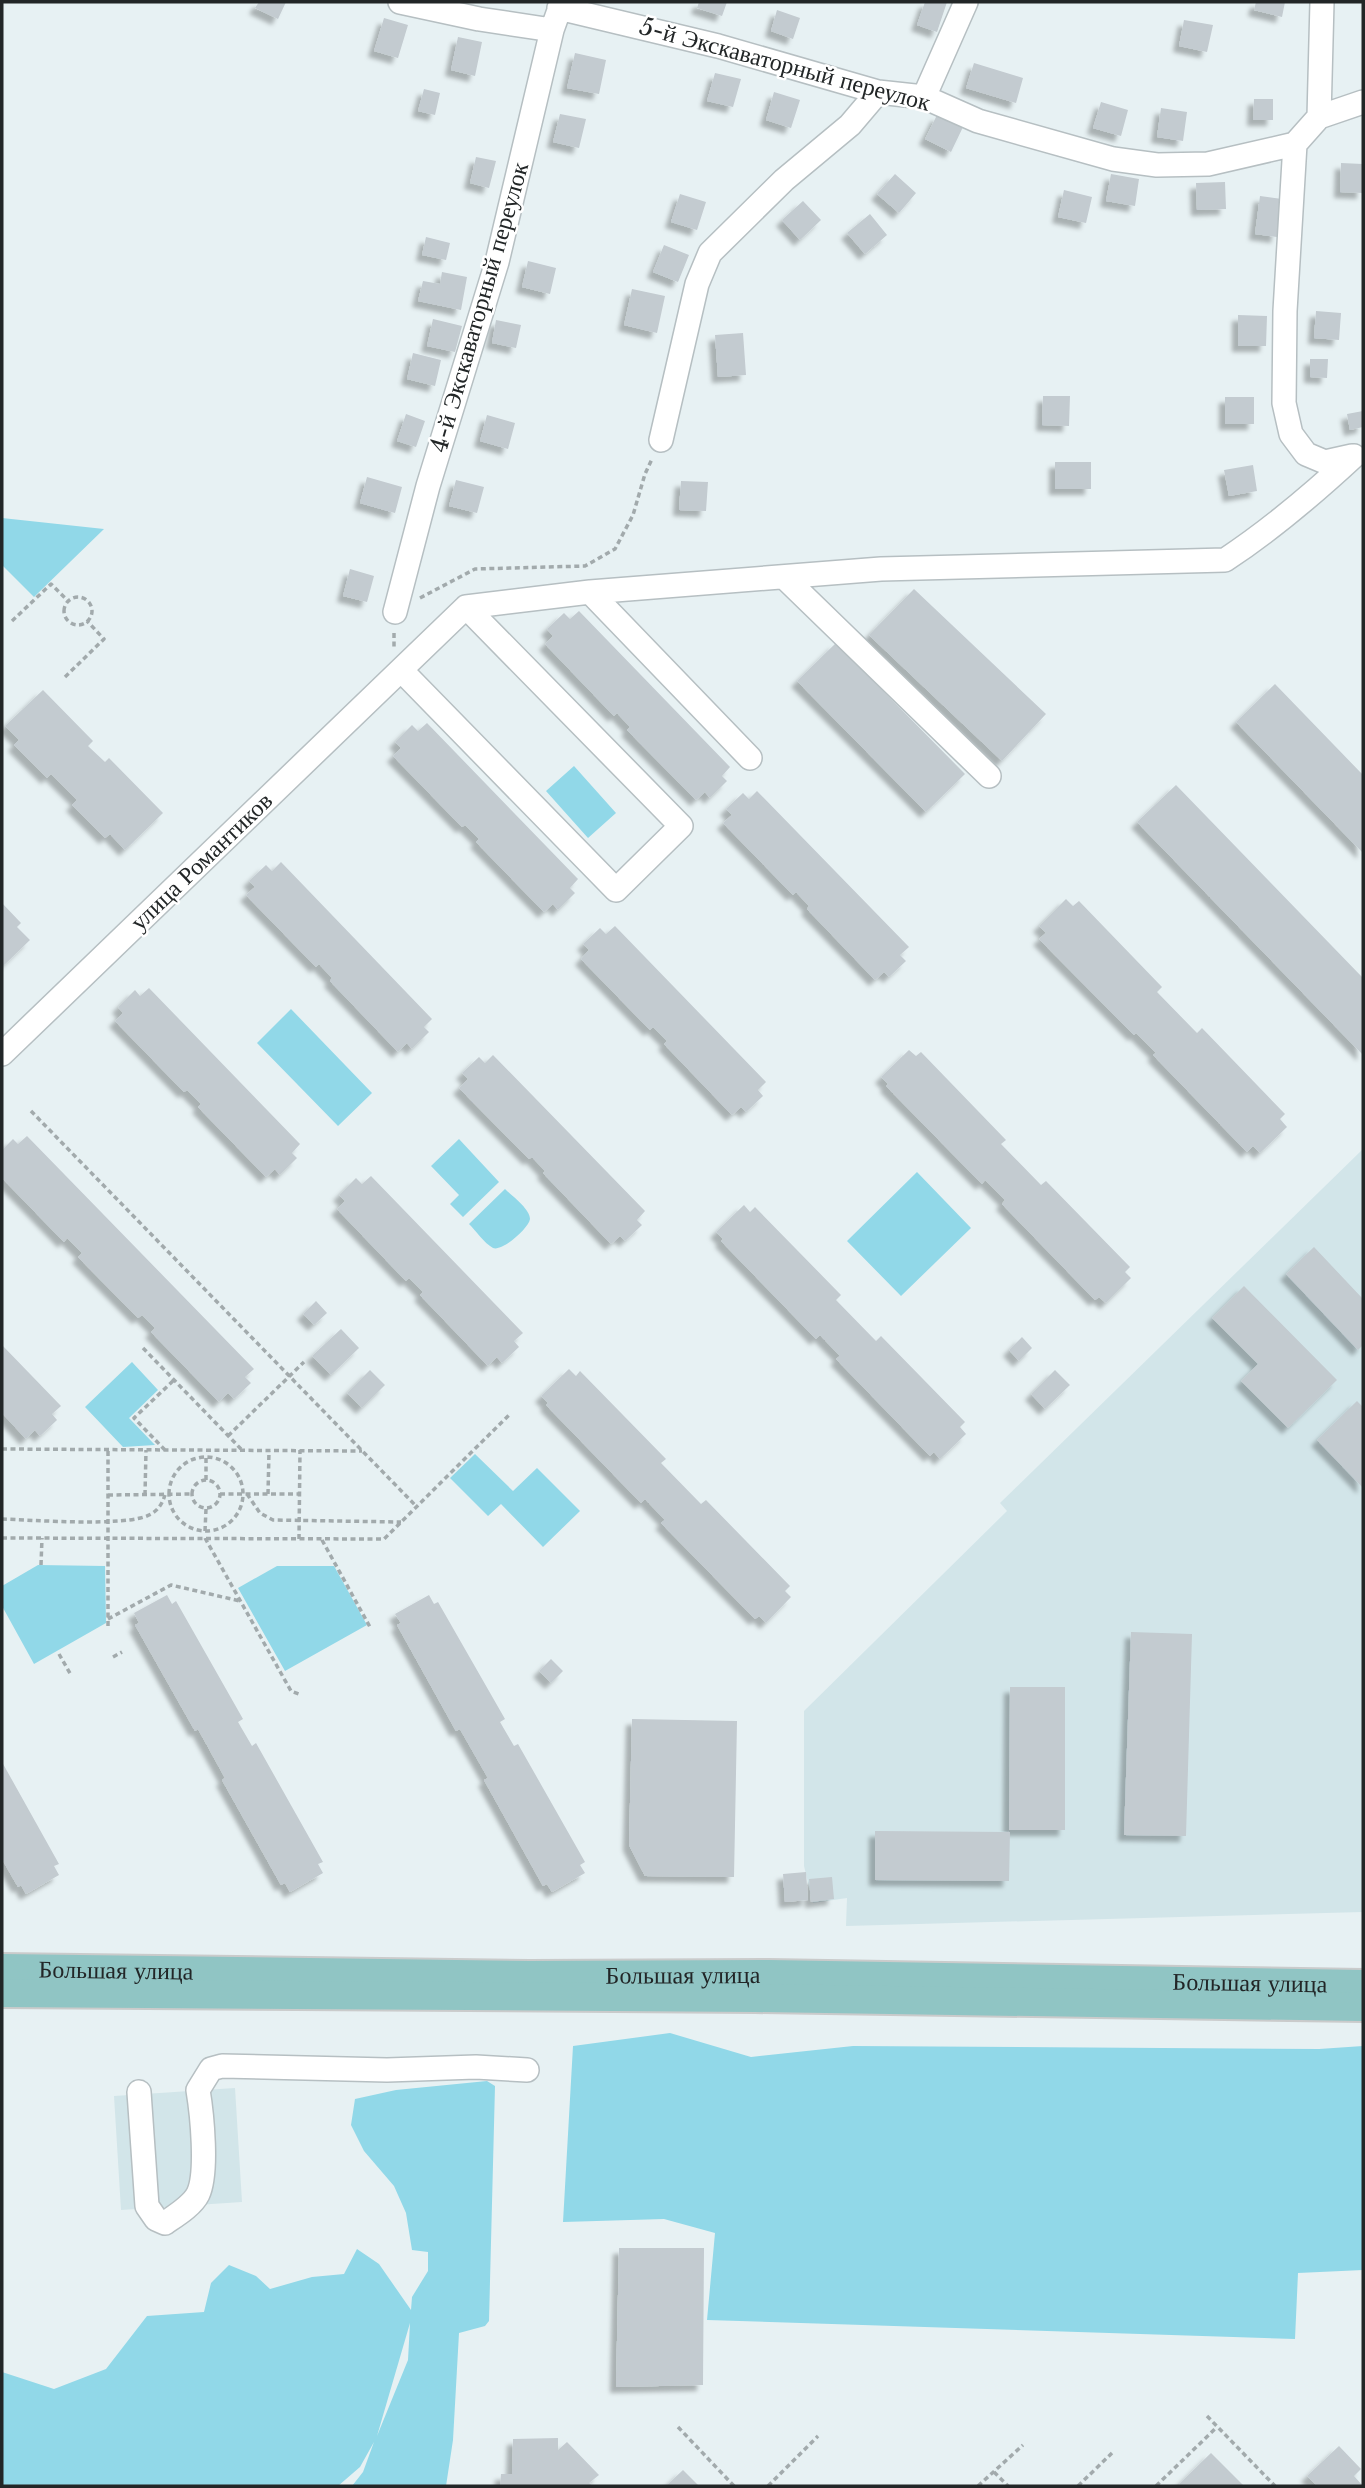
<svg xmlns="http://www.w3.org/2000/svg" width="1365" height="2488" viewBox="0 0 1365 2488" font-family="'Libre Baskerville',serif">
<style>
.built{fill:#d2e5e9}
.green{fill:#91d8e8;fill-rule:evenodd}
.building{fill:#c3cbd0;filter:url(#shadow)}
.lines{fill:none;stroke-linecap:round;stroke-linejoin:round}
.minor-casing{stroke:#b6bfc2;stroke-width:26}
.major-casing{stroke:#cacbcb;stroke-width:32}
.path{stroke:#a2aaac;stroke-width:3.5;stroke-dasharray:5 3.5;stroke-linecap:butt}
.minor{stroke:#fff;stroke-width:23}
.major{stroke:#90c5c4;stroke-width:28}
.labels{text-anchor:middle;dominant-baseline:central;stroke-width:5;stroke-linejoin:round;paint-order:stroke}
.street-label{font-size:24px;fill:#222627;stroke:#fff}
</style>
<defs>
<filter id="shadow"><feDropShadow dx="-6" dy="6" stdDeviation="2" flood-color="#0004"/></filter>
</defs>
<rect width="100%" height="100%" fill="#e7f1f3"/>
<path class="built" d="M1363 1149V1912L846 1926 847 1898 813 1903 804 1866V1711L1007 1511 1000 1503Z
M235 2088 242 2202 121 2210 114 2096Z"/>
<path class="green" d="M2 518 104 529 34 597 2 565Z
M574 766 616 813 588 838 546 791Z
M291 1009 372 1093 338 1126 257 1043Z
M459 1139 499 1182 463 1217 450 1204 459 1195 431 1166Z
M917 1172 971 1228 901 1296 847 1241Z
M505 1189C512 1196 530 1209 530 1219 529 1228 502 1252 493 1248 484 1243 476 1231 469 1224Z
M132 1362 158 1390 129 1418 155 1445 123 1447 85 1407Z
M475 1454 513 1491 537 1468 580 1511 543 1547 501 1504 488 1516 450 1478Z
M38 1565 105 1566 106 1623 34 1664 2 1606V1586Z
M277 1566H334L367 1625 285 1671 238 1588Z
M670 2033 751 2057 853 2046 1319 2049 1363 2046V2270L1298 2273 1295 2339 707 2320 715 2233 664 2219 563 2222 573 2046Z
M487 2081 495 2086 489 2321 485 2326 459 2333 453 2440 446 2486H352L363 2472 374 2442 360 2467 338 2486H2V2372L54 2389 106 2369 147 2316 204 2312 211 2283 229 2265 256 2276 270 2289 312 2277 344 2274 357 2249 379 2264 411 2310 412 2297 428 2271V2252L412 2250 406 2213 394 2186 364 2151 351 2125 355 2099 396 2090ZM410 2323 408 2360 377 2436Z"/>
<path class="building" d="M259 2H286L278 19 255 8Z
M699 2H727L722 16 697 8Z
M925 2H947L937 32 917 25Z
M1256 2H1285L1282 17 1254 10Z
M777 10 800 18 793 39 771 31Z
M384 18 408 25 398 58 374 51Z
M1184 20 1213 25 1207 52 1179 46Z
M458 37 482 42 475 76 451 70Z
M575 53 606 60 599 94 567 88Z
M974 63 1023 78 1016 103 966 88Z
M715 73 741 79 733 107 707 101Z
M424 89 440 93 435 115 418 111Z
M774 92 800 100 791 128 766 120Z
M1254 99H1273V120H1253Z
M1101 102 1128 110 1121 136 1093 128Z
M1161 108 1187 112 1183 141 1157 137Z
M560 114 586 119 579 148 553 142Z
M937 115 963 127 951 152 925 139Z
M476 157 496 161 489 188 470 183Z
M1341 163 1363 164V193L1340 192Z
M895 174 916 193 899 213 877 194Z
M1111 174 1139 179 1135 206 1106 201Z
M1225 182 1226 209 1197 210 1196 183Z
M1064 190 1092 197 1086 223 1058 217Z
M680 194 706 202 697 230 671 222Z
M1260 196 1282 199 1277 237 1255 234Z
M803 201 821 220 800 240 782 220Z
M870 214 887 235 865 254 847 233Z
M426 237 450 243 446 260 422 255Z
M664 245 689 255 678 282 653 272Z
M528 261 556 268 550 294 522 287Z
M442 272 467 277 461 310 418 301 423 281 440 284Z
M632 289 665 296 657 333 624 325Z
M1316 311 1341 313 1339 340 1314 338Z
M1238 315 1267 316 1266 346H1238Z
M433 319 462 326 455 352 427 346Z
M496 320 521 325 516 348 492 343Z
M743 333 746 375 718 377 715 335Z
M413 353 441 360 435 386 407 379Z
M1310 359H1328L1327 378 1310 377Z
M1043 396H1070L1069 426 1042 425Z
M1225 397H1254V424H1225Z
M1363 411V427L1350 430 1347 414Z
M406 414 425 421 416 447 397 441Z
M487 415 515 423 508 449 480 441Z
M1055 462H1091V489H1055Z
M1253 465 1257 491 1229 496 1224 470Z
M367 477 402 487 395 513 360 503Z
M456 480 484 487 477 513 449 506Z
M681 481 708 482 706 511 679 510Z
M350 569 374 576 367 602 343 596Z
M914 589 1046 714 1002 761 869 635Z
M579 611 730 767 722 776 727 781 710 798 705 792 696 800 627 730 630 727 617 713 614 716 545 644 553 636 547 629 564 613 570 619Z
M836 643 965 774 926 812 797 681Z
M1275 684 1363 775V853L1236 722Z
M43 690 93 741 88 746 105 762 109 758 163 813 125 850 110 834 105 838 72 805 77 800 51 774 47 778 14 745 19 740 5 726Z
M427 723 578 879 570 888 575 893 558 910 553 904 544 912 476 842 479 839 465 825 462 827 393 756 401 748 395 742 412 725 418 731Z
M1176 785 1363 978V1055L1137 822Z
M757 791 909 947 900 955 906 961 889 977 884 972 875 980 807 909 809 906 796 892 793 895 723 823 732 815 726 809 743 793 749 799Z
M281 862 432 1019 424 1027 429 1032 412 1049 407 1043 398 1052 330 981 332 978 319 964 316 967 246 895 255 887 249 881 266 865 272 871Z
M1066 899 1073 906 1079 901 1162 987 1157 992 1197 1033 1202 1028 1285 1114 1280 1119 1287 1127 1260 1153 1253 1146 1247 1152 1153 1055 1156 1053 1136 1033 1134 1035 1039 939 1046 933 1039 926Z
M2 903 21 923 17 927 30 940 2 967Z
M615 926 766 1082 758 1090 763 1096 746 1112 741 1107 732 1115 664 1044 667 1041 653 1027 650 1030 581 959 589 950 583 944 600 928 606 934Z
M149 988 300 1144 292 1153 297 1158 280 1175 275 1169 266 1177 198 1107 201 1104 187 1090 184 1092 115 1021 123 1013 118 1007 135 990 140 996Z
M909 1050 916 1056 921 1052 1006 1140 1001 1144 1041 1185 1046 1181 1130 1267 1125 1272 1131 1278 1106 1303 1099 1297 1095 1300 1002 1204 1005 1200 985 1180 982 1184 886 1086 888 1084 881 1077Z
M493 1055 645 1211 637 1220 642 1225 625 1241 620 1236 611 1244 543 1173 545 1171 532 1157 529 1159 459 1088 468 1079 462 1073 479 1057 485 1063Z
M27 1136 254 1369 245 1377 251 1383 234 1399 228 1393 219 1402 151 1332 155 1328 142 1315 138 1318 78 1257 82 1253 67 1238 64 1242 2 1178V1150L13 1139 18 1144Z
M371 1176 523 1333 514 1341 519 1347 502 1363 497 1357 488 1366 420 1295 423 1292 409 1278 406 1281 337 1209 345 1201 339 1195 356 1178 362 1184Z
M744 1205 750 1212 755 1207 841 1295 836 1300 876 1341 881 1336 965 1422 960 1427 966 1434 940 1459 934 1452 930 1456 836 1359 840 1356 820 1335 816 1339 721 1241 723 1239 716 1232Z
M1314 1247 1363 1299V1345L1358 1350 1286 1274Z
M1244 1286 1337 1380 1288 1428 1241 1381 1258 1364 1212 1318Z
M316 1301 327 1313 314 1325 303 1314Z
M341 1329 359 1348 331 1375 312 1356Z
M1022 1337 1032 1348 1019 1361 1009 1350Z
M2 1345 61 1406 52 1414 57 1420 40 1436 35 1430 26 1439 2 1413Z
M569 1369 576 1376 580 1371 666 1459 661 1463 701 1504 706 1500 790 1586 785 1591 791 1597 766 1623 759 1616 755 1619 661 1523 665 1520 645 1499 641 1503 546 1405 548 1403 541 1396Z
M370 1370 385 1385 362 1408 347 1393Z
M1055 1370 1070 1385 1045 1409 1031 1394Z
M1357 1401 1363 1407V1488L1317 1440Z
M167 1595 172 1604 176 1601 243 1719 238 1722 252 1746 256 1743 323 1862 318 1864 323 1873 290 1892 285 1883 281 1885 222 1780 225 1778 198 1729 195 1731 135 1625 139 1623 134 1613Z
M429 1595 434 1604 438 1602 505 1719 500 1722 514 1746 518 1744 585 1862 580 1865 585 1873 552 1892 547 1884 543 1886 484 1780 488 1778 460 1729 456 1731 397 1625 401 1623 395 1614Z
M1131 1632 1192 1634 1186 1836 1124 1835Z
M551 1659 563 1671 551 1683 539 1671Z
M1010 1687H1065V1830H1009Z
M632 1719 737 1721 734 1877 645 1876 629 1845Z
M2 1762 59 1864 54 1866 59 1875 26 1894 21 1885 18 1887 2 1859Z
M875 1831 1010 1832 1009 1881 875 1880Z
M806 1872 808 1900 785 1902 783 1874Z
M832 1877 834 1899 811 1902 809 1879Z
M619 2248H704L703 2385 616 2387Z
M558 2438V2450L567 2442 599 2475 589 2483 593 2486H500L501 2474H512L513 2439Z
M1339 2446 1361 2469 1354 2476 1363 2486H1317L1307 2476Z
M1211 2453 1244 2486H1181L1179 2484Z
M683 2470 699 2486H666Z"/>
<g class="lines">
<g class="minor-casing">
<path id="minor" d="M400 2 479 19 552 30
M559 8 718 46 878 92 924 97 978 121 1113 159 1157 165 1208 164 1295 144 1319 117 1363 102
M924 97 966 2
M1319 117 1322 2
M1295 144 1285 311 1284 403 1291 434 1306 454 1325 462 1352 456
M661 440 697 284 710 253 784 180 850 125 878 92
M784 577 989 776
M590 592 881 569 1225 560C1272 529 1313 494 1354 456
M466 607 590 592 750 758
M395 612 428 486 497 262 552 30 562 2
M2 1054 466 607 681 826 616 890 401 670
M139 2092 147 2206 156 2219 165 2223C175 2216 192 2206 198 2194 208 2173 202 2114 198 2090L211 2069 222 2066 387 2070 476 2067 527 2070"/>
</g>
<g class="major-casing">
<g id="major">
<path id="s1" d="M2 1968 529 1975 769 1974 1363 1984"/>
<path d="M2 1993 755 1998 1363 2007"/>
</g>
</g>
<path class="path" d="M64 611a14 14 0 1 1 28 0a14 14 0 1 1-28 0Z
M420 598 475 569 585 566 615 549 633 515 645 474 652 459
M12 621 51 584 68 601
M394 633V649
M65 677 104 639 87 621
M31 1111 416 1506
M143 1348 241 1449
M228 1436 304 1362
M2 1449 362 1451
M165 1450 134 1418 174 1380
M169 1494a37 37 0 1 1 74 0a37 37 0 1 1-74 0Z
M206 1480V1458
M192 1494a14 14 0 1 1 28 0a14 14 0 1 1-28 0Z
M220 1494H299
M247 1494 260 1513 273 1520 401 1522
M268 1494 269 1451
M108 1495 192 1494
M145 1495 146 1450
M2 1519C32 1520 126 1527 149 1515 158 1511 162 1504 165 1495
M205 1531 206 1509
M2 1538 384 1539 509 1415
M205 1538 291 1691 299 1694
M299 1539 300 1450
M322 1540 370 1627
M41 1565 42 1538
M108 1619 171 1585 240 1601
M108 1626V1450
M59 1654 71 1675
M113 1657 122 1652
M1207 2416 1275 2486
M678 2427 734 2486
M994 2472 1008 2486
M768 2486 818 2436
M978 2486 1023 2445
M1078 2486 1112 2453
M1156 2486 1217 2427"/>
<use href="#minor" class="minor"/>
<use href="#major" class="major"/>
</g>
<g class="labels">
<g class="street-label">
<text transform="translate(785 64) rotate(15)">5-й Экскаваторный переулок</text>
<text transform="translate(479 307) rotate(-74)">4-й Экскаваторный переулок</text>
<text transform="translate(201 861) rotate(-44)">улица Романтиков</text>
<text stroke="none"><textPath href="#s1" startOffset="114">Большая улица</textPath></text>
<text stroke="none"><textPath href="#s1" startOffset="681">Большая улица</textPath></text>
<text stroke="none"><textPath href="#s1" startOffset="1248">Большая улица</textPath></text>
</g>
</g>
<rect width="1365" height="2488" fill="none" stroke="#222627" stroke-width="7"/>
</svg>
